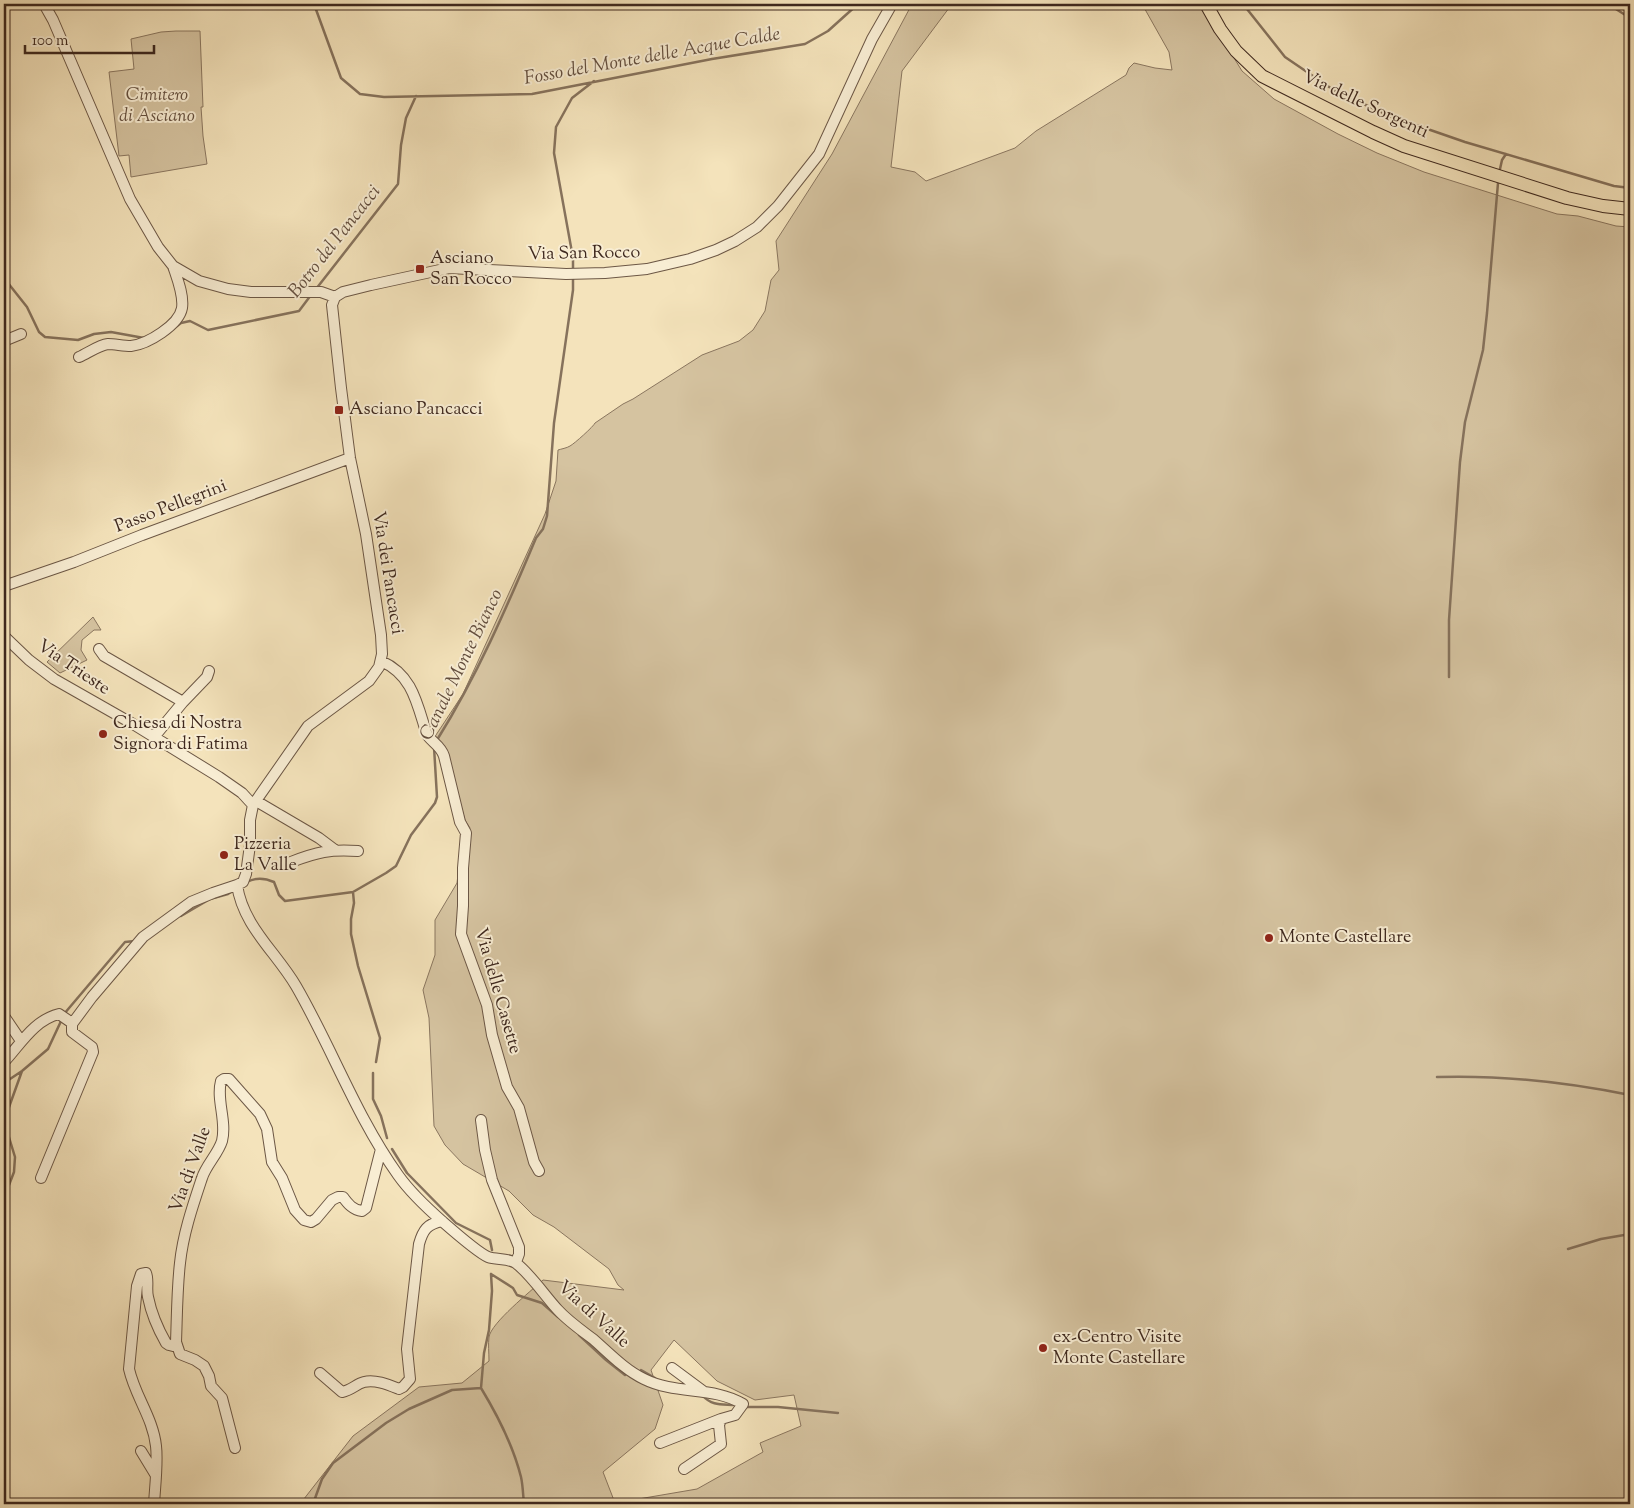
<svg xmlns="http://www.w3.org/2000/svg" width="1634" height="1508" viewBox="0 0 1634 1508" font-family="'Sorts Mill Goudy',serif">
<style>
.green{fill:#d5c3a0;stroke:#8a765f;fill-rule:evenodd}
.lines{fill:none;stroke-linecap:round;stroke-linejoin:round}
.stream{stroke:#86725c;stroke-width:2.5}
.minor-casing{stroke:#6c5745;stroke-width:12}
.major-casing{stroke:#3e281e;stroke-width:14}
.minor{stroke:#f8edd3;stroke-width:10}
.major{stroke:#f4e3bb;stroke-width:12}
.poi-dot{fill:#8f2418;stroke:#f8edd3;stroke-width:2}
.labels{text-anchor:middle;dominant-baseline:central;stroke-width:4;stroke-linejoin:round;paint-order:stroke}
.park-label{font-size:18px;font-style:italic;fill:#644f3e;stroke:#f8edd3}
.street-label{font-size:18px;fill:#3e281e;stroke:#f8edd3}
.poi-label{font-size:18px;fill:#3e281e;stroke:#f8edd3;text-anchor:start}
.water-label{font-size:19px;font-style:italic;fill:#624d3d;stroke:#f8edd3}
</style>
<rect width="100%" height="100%" fill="#f4e3bb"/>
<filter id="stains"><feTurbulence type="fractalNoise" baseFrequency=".004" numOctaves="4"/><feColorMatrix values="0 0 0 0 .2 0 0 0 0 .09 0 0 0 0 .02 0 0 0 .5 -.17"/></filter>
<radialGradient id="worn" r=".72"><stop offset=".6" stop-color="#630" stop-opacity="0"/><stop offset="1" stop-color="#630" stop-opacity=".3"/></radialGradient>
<path class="green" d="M912 4H952L902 71 891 167 915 172 926 181 1015 148 1036 131 1126 75 1129 68 1134 63 1155 68 1172 70 1169 52 1142 4H1201L1242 71 1274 99 1338 134 1377 153 1424 172 1557 214 1578 216 1616 226 1630 227V1504H300L353 1436 419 1387 462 1383 489 1361C489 1353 488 1344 489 1337 491 1323 531 1291 543 1280L624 1290 618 1285 609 1269 554 1227 533 1215 509 1191 463 1164 445 1145 434 1126 429 1018 423 990 435 955V920L457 883 460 857 470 828 465 820 448 760 434 738 463 694 545 514 556 481 558 450C561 449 567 448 570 446 574 444 594 426 595 423L623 404 633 399 702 355 739 341 753 330 765 311 771 280 779 270 776 241 832 154ZM674 1340 717 1381 755 1400 794 1395 801 1426 760 1443 763 1452 697 1489 615 1503 603 1472 655 1429 663 1405 651 1370Z
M176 31H200L203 107H201L203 136 207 164 131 177 129 155 119 156 109 72 134 69 131 39 161 32Z
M93 617 101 630H94L82 640 81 650 87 660 60 673 47 662Z"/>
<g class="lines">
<path class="stream" d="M314 4 341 78 360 94 384 97 532 94 712 59 805 44 828 31 858 4
M1243 4 1285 57 1335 91 1390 116 1465 142 1614 186 1630 188
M1608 4 1630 18
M1500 169 1502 160 1506 154
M573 271V258L554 153 556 127 572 98 594 81
M4 278 27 307 39 332 45 337 78 340 94 334 111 332 144 338
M316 289 398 184 401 145 406 118 416 96
M177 326 181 323 190 321 208 330 299 311 311 295
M1449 677V620L1460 462 1465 422 1483 350 1487 313 1498 183
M437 740C477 676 507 607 536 538L543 529 547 516 554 423 573 290V276
M247 882C256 877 265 878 274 882L279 895 285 901 353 892 386 873 396 866 411 835 435 803 437 797 434 747
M353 892 354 903 351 919V934L358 966 380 1038 376 1062
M181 916 210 899 228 894 234 890
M64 1014 125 942 135 941
M373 1073V1099L381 1116 387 1138
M1437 1077C1502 1075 1566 1082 1630 1095
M4 1083 22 1071 48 1049 62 1019
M392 1149 407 1173 456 1223 490 1240 492 1250
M4 1198 14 1172 15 1157 4 1121 22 1071
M1568 1249 1601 1239 1630 1234
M491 1274 513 1288 517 1295 542 1303 558 1317
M1627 1319 1630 1317
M579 1335 606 1360 625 1375
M641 1370 655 1378
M481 1388C498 1416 513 1445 521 1477 523 1486 523 1495 524 1504
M481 1388 484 1353 489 1330 492 1291 491 1274
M703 1396C712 1406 722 1404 735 1405
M746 1407H778L838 1413
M313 1504 322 1479 333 1463 386 1423 409 1409 452 1390 481 1388"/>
<g class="minor-casing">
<path id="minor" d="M44 4 53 20 130 199 158 247 173 266 199 281 228 289 251 292H321L335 297
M335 297 343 292 371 285 449 268 566 274 605 273 647 269 690 259 716 250 735 241 757 227 778 206 819 154 872 39 892 4
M4 341 21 334
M79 357C88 353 99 345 108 344 115 344 123 346 131 346 148 344 179 325 182 308 184 295 177 278 173 266
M4 586 74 562 142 535 350 458
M4 636 29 660 54 679 133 724 219 777 242 793 253 805
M99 649 104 656 183 702
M381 661C413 675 417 704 427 735 433 743 441 746 444 756L460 822 466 833 463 868V906L461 934 487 1005 492 1035 507 1087 519 1108 534 1162 539 1171
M154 737 183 702 207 677 209 671
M256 801 319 838 335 850
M291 862C317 852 330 849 358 851
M237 885C243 926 276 952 296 986 332 1048 356 1116 398 1175 410 1192 427 1208 443 1222 451 1229 479 1253 488 1257 497 1260 510 1258 517 1264 532 1276 545 1296 558 1310 568 1321 581 1330 593 1339 609 1353 625 1370 644 1379 676 1395 713 1386 743 1404L735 1415 721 1419 719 1425 721 1444 684 1469
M4 1016 21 1041
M4 1062C20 1045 34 1020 59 1014L72 1023
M481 1120 485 1150 492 1180 519 1247V1254L516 1262
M41 1178 93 1052 92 1047 72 1032V1024L92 997 143 937 191 902 213 893 237 885 243 882 246 874 250 845V820L253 805 308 726 369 681 379 667 382 654 381 635 366 534 350 458 341 388 332 305 335 297
M176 1342 180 1354 195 1360 204 1366 209 1376 211 1386 222 1398 235 1448
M672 1368 703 1391
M320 1373 342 1392C352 1390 356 1384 364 1382 375 1379 389 1385 399 1389L403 1387 410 1379 407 1349 419 1244C423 1230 427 1224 442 1221
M660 1443 721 1419
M141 1451 155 1474
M154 1504C155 1487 158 1462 156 1446 153 1418 135 1396 129 1369L137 1286 141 1274 146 1273C149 1280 146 1289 148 1297 151 1312 158 1329 166 1343L169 1345 173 1346 176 1342C177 1316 177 1289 180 1263 183 1234 193 1205 202 1178 206 1165 218 1154 222 1141 227 1121 216 1100 221 1081L224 1079H229L260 1114 267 1129 272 1162 282 1178 295 1210 304 1220 311 1222 316 1219 332 1200 338 1197H343C348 1204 353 1210 362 1211L366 1208 381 1149"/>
</g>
<g class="major-casing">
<path id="major" d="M1206 4 1220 29 1236 51 1262 76 1373 132 1404 146 1567 198 1603 206 1630 209"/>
</g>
<use href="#minor" class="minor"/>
<use href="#major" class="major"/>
</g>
<g class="poi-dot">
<rect x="415" y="264" width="10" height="10" rx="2.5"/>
<rect x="334" y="405" width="10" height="10" rx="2.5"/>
<circle cx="103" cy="734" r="5"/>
<circle cx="224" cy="855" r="5"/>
<circle cx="1269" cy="938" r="5"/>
<circle cx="1043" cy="1348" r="5"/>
</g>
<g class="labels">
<g class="park-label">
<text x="157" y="96">Cimitero<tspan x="157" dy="21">di Asciano</tspan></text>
</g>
<g class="street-label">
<text transform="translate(1365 105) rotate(25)">Via delle Sorgenti</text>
<text transform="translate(584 254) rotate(-1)">Via San Rocco</text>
<text transform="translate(171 507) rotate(-21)">Passo Pellegrini</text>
<text transform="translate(387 573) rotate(81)">Via dei Pancacci</text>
<text transform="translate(73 668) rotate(34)">Via Trieste</text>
<text transform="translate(497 991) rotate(74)">Via delle Casette</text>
<text transform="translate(191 1170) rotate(-70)">Via di Valle</text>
<text transform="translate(593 1315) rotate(42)">Via di Valle</text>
</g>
<g class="poi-label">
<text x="430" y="259">Asciano<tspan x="430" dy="21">San Rocco</tspan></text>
<text x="349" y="410">Asciano Pancacci</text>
<text x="113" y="724">Chiesa di Nostra<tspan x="113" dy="21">Signora di Fatima</tspan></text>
<text x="234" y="845">Pizzeria<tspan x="234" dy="21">La Valle</tspan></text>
<text x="1279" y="938">Monte Castellare</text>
<text x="1053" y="1338">ex-Centro Visite<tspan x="1053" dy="21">Monte Castellare</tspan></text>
</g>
<g class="water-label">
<text transform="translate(652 57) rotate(-10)">Fosso del Monte delle Acque Calde</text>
<text transform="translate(335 242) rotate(-52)">Botro del Pancacci</text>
<text transform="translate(462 665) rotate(-64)">Canale Monte Bianco</text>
</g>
</g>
<rect width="1634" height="1508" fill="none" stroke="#f4e3bb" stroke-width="20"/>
<rect x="5" y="5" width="1624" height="1498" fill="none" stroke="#3e281e" stroke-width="2.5"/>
<rect x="10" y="10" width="1614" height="1488" fill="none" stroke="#3e281e"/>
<path d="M25 45v8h129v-8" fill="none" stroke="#3e281e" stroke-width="2.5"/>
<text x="32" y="45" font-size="15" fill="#3e281e" stroke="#f8edd3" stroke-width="4" paint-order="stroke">100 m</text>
<rect width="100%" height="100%" filter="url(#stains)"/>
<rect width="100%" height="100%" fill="url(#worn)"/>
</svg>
